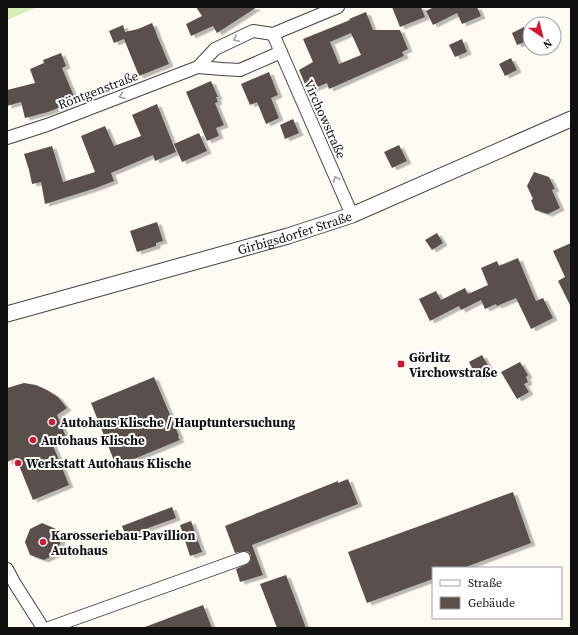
<svg xmlns="http://www.w3.org/2000/svg" width="578" height="635" font-family="'Source Serif 4',serif">
	<defs>
		<filter id="shadow"><feDropShadow dx="4.5" dy="2.5" stdDeviation="0" flood-color="#0004"/></filter>
	</defs>
	<rect width="100%" height="100%" fill="#fffbf3"/>
	<!-- green -->
	<polygon fill="#d8eeb7" points="7,7 37,7 7,20"/>
	<!-- building -->
	<g fill="#5a4f4b" fill-rule="evenodd" filter="url(#shadow)">
		<polygon points="196,7 257,7 217,33 213,26 191,36 186,24 202,16"/>
		<polygon points="392,7 421,7 425,17 400,27"/>
		<polygon points="434,7 477,7 481,16 462,24 457,13 433,25 426,11"/>
		<path d="M366,12L373,30H400L408,49L402,52L404,56L329,89L327,83L308,91L299,70L313,62L303,39L350,20L349,19ZM351,33L361,55L339,64L330,42Z"/>
		<polygon points="152,23 156,32 156,33 169,64 139,76 124,39 114,43 109,31 123,25 125,32 138,29"/>
		<polygon points="524,27 530,40 517,45 512,33"/>
		<polygon points="462,39 467,52 455,57 449,45"/>
		<polygon points="61,53 66,66 62,68 76,101 48,112 25,118 21,102 7,106 7,90 35,83 30,69 44,63 43,60"/>
		<polygon points="511,58 517,70 505,76 499,64"/>
		<polygon points="269,72 278,95 271,98 279,118 266,124 257,102 250,105 241,84"/>
		<polygon points="211,81 218,97 216,97 218,102 215,103 224,125 216,128 219,136 207,141 186,92"/>
		<polygon points="157,104 176,152 155,161 153,155 111,173 114,181 96,188 45,204 41,182 32,184 29,170 24,154 52,146 63,182 95,172 81,136 105,126 114,146 141,136 132,115"/>
		<polygon points="293,119 299,133 285,139 280,125"/>
		<polygon points="199,133 207,151 182,162 174,144"/>
		<polygon points="399,145 407,161 392,168 384,152"/>
		<polygon points="534,172 549,177 555,189 552,190 560,208 548,214 535,210 531,200 533,199 527,186"/>
		<polygon points="157,222 163,241 156,243 156,246 137,252 130,231"/>
		<polygon points="437,233 443,243 432,250 425,240"/>
		<polygon points="571,243 571,307 558,281 565,277 553,251"/>
		<polygon points="518,258 536,301 543,298 553,318 531,329 516,298 497,306 496,304 485,309 481,300 461,310 459,306 430,321 419,299 436,291 441,300 465,288 468,294 488,285 481,268 497,261 499,266"/>
		<polygon points="482,355 489,367 475,374 469,362"/>
		<polygon points="520,362 528,375 526,377 528,382 524,384 529,392 517,399 501,372"/>
		<polygon points="154,377 179,436 178,437 180,440 117,466 116,462 115,463 91,403"/>
		<polygon points="24,383 36,385 47,390 58,397 67,408 57,415 66,437 52,443 69,485 33,500 16,458 7,462 7,388"/>
		<polygon points="348,479 358,504 252,545 263,575 240,582 236,569 249,563 251,560 251,556 249,552 245,551 235,553 225,526 338,481 338,483"/>
		<polygon points="513,492 531,543 463,568 433,568 433,579 367,603 348,552"/>
		<polygon points="172,507 176,518 126,536 122,526"/>
		<polygon points="191,521 202,552 190,556 180,525"/>
		<polygon points="42,523 56,529 61,541 56,554 44,560 30,555 25,542 30,529"/>
		<polygon points="286,575 306,628 277,628 260,584"/>
		<polygon points="203,605 212,628 146,628 145,627"/>
	</g>
	<g fill="none" stroke-linecap="round" stroke-linejoin="round">
		<!-- minor casing -->
		<g stroke="#434343" stroke-width="14">
			<g id="minor">
				<polyline points="273,34 352,215"/>
				<polyline points="198,67 222,69 240,70 281,52"/>
				<polyline points="7,138 47,125 198,67 215,49 253,31 273,34 338,7"/>
				<polyline points="7,569 15,584 43,628"/>
				<polyline points="49,628 244,558"/>
			</g>
		</g>
		<!-- tertiary casing -->
		<g stroke="#434343" stroke-width="17">
			<g id="tertiary">
				<path id="s1" d="M7,314L288,236L352,215L571,119"/>
			</g>
		</g>
		<!-- minor -->
		<use href="#minor" stroke="#fff" stroke-width="12"/>
		<!-- tertiary -->
		<use href="#tertiary" stroke="#fff" stroke-width="15"/>
	</g>
	<!-- one-way arrows -->
	<defs><path id="oneway-chevron" d="M-2-3.5L2.5 0L-2 3.5" fill="none" stroke-width="1.6" stroke-linecap="round" stroke-linejoin="round"/></defs>
	<g stroke="#9f9f9f">
		<use href="#oneway-chevron" transform="translate(236 39) rotate(155)"/>
		<use href="#oneway-chevron" transform="translate(122 96) rotate(159)"/>
		<use href="#oneway-chevron" transform="translate(336 179) rotate(-114)"/>
	</g>
	<!-- markers -->
	<g fill="#ce1931" stroke="#fff" stroke-width="1.5">
		<rect x="397" y="360" width="8" height="8" rx="2"/>
		<circle cx="52" cy="422" r="4"/>
		<circle cx="33" cy="440" r="4"/>
		<circle cx="18" cy="463" r="4"/>
		<circle cx="43" cy="542" r="4"/>
	</g>
	<g text-anchor="middle" dominant-baseline="central" stroke-width="4" stroke-linejoin="round" paint-order="stroke">
		<!-- street labels -->
		<g font-size="13" fill="#101010" stroke="#fff">
			<text transform="translate(98 90) rotate(-21)">Röntgenstraße</text>
			<text transform="translate(325 119) rotate(66)">Virchowstraße</text>
			<text stroke="none"><textPath href="#s1" startOffset="299">Girbigsdorfer Straße</textPath></text>
		</g>
		<!-- poi labels -->
		<g font-size="13" font-weight="bold" fill="#101010" stroke="#fff" text-anchor="start">
			<text x="409" y="357">Görlitz<tspan x="409" dy="15">Virchowstraße</tspan></text>
			<text x="60" y="422">Autohaus Klische / Hauptuntersuchung</text>
			<text x="41" y="440">Autohaus Klische</text>
			<text x="26" y="463">Werkstatt Autohaus Klische</text>
			<text x="51" y="535">Karosseriebau-Pavillion<tspan x="51" dy="15">Autohaus</tspan></text>
		</g>
	</g>
	<!-- border -->
	<rect width="578" height="635" fill="none" stroke="#101010" stroke-width="16"/>
	<!-- legend -->
	<rect x="432" y="567" width="130" height="52" fill="#ffffff" stroke="#9f9f9f"/>
	<rect x="440" y="580" width="20" height="6" fill="#ffffff" stroke="#9f9f9f"/>
	<text x="468" y="587" font-size="12" fill="#101010">Straße</text>
	<rect x="440" y="597" width="20" height="12" fill="#5a4f4b" stroke="#9f9f9f"/>
	<text x="468" y="607" font-size="12" fill="#101010">Gebäude</text>
	<!-- north arrow -->
	<g transform="translate(542 36) rotate(145)"><circle r="19" fill="#ffffff" stroke="#9f9f9f"/>
	<path d="M0-3L7 15L0 10L-7 15Z" fill="#ce1931"/>
	<text y="-6" font-size="11" font-weight="bold" text-anchor="middle" fill="#101010">N</text>
	</g>
</svg>
